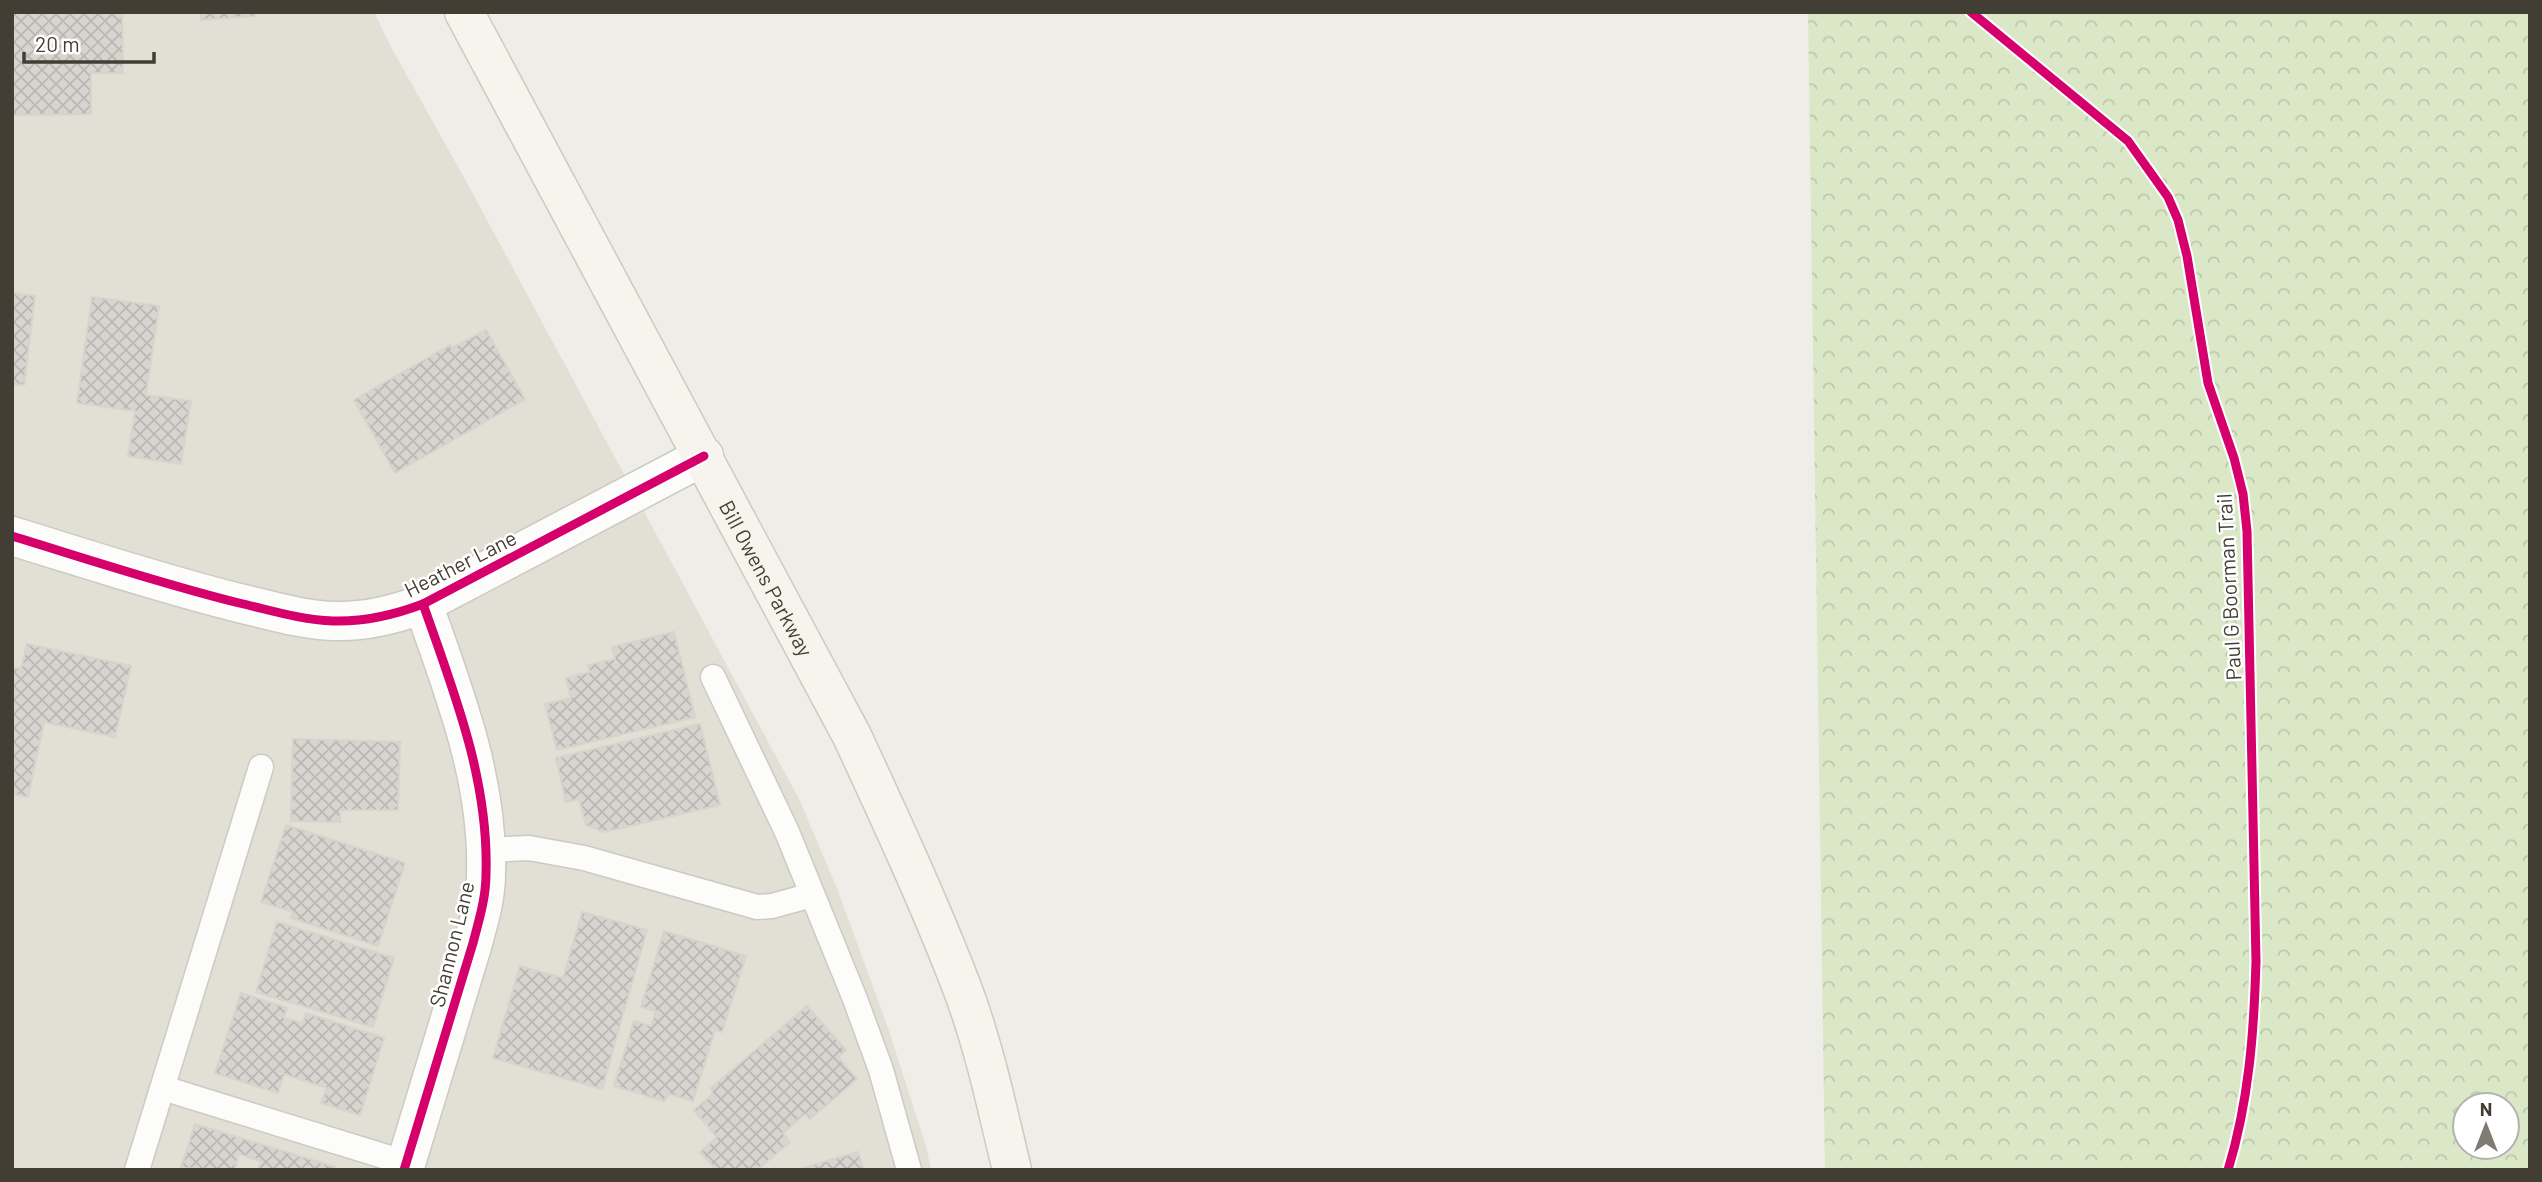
<svg xmlns="http://www.w3.org/2000/svg" width="2542" height="1182" font-family="Barlow,sans-serif">
	<defs>
		<pattern id="forest-crowns" width="20" height="18" patternUnits="userSpaceOnUse" patternTransform="scale(1.75)"><rect width="20" height="18" fill="#dae8c8"/><path d="M2 6a3 3 0 1 1 6 0M12 15a3 3 0 1 1 6 0" fill="none" stroke="#bcc8ac"/></pattern>
		<pattern id="building-cross-hatch" width="8" height="8" patternUnits="userSpaceOnUse" patternTransform="scale(1.75)"><rect width="8" height="8" fill="#d7d5d0"/><path d="M0 0l8 8M0 8l8-8" fill="none" stroke="#bab8b3"/></pattern>
	</defs>
	<rect width="100%" height="100%" fill="#eeede7"/>
	<!-- residential -->
	<polygon fill="#e2dfd4" points="12,12 374,12 392,49 466,181 800,801 838,891 887,1025 926,1146 931,1170 12,1170"/>
	<!-- forest -->
	<path fill="url(#forest-crowns)" fill-rule="evenodd" d="M1808,12H2530V1170H1825ZM2465,1105H2507V1147H2465Z"/>
	<!-- building -->
	<g fill="url(#building-cross-hatch)" stroke="#d6d4cd" stroke-width="2">
		<polygon points="12,12 122,12 123,73 91,73 91,114 12,115"/>
		<polygon points="201,12 254,12 255,16 201,20"/>
		<polygon points="12,293 35,296 24,385 12,384"/>
		<polygon points="92,297 159,306 146,395 191,401 181,464 128,456 135,411 77,403"/>
		<polygon points="486,330 525,399 395,473 354,400 450,345 452,348"/>
		<polygon points="674,632 695,717 557,750 545,704 571,698 566,678 590,672 588,665 615,659 612,647"/>
		<polygon points="27,644 131,666 115,737 44,722 28,797 12,794 12,667 21,669"/>
		<polygon points="700,724 720,805 604,832 586,825 579,799 566,802 556,758"/>
		<polygon points="293,739 400,742 398,810 340,810 340,822 291,821"/>
		<polygon points="286,825 405,863 378,946 291,918 293,912 261,902"/>
		<polygon points="582,912 647,930 602,1089 493,1058 520,966 563,978"/>
		<polygon points="277,922 394,958 373,1027 256,992"/>
		<polygon points="664,931 746,956 722,1032 715,1030 693,1101 669,1094 664,1101 614,1086 634,1021 651,1026 656,1011 641,1007"/>
		<polygon points="241,993 287,1008 284,1018 303,1023 306,1013 384,1038 360,1115 321,1103 327,1088 284,1074 278,1093 215,1073"/>
		<polygon points="807,1006 846,1050 838,1057 857,1079 810,1119 805,1114 783,1133 790,1142 757,1170 716,1170 700,1152 717,1137 694,1110 713,1094 711,1088"/>
		<polygon points="195,1124 335,1167 334,1170 258,1170 261,1161 239,1154 234,1170 181,1168"/>
		<polygon points="858,1152 864,1170 796,1170"/>
	</g>
	<g fill="none" stroke-linecap="round" stroke-linejoin="round">
		<!-- service casing -->
		<g stroke="#cccac5" stroke-width="27">
			<g id="service">
				<polyline points="713,677 787,832 855,999 881,1070 909,1170"/>
				<polyline points="486,850 529,848 584,858 757,907 772,906 812,895"/>
				<polyline points="163,1088 406,1163"/>
				<polyline points="137,1170 261,767"/>
			</g>
		</g>
		<!-- minor casing -->
		<g stroke="#cccac5" stroke-width="41">
			<g id="minor">
				<path d="M12,536C87,559 162,584 239,603C270,610 301,620 333,621C364,622 394,615 423,604L704,456"/>
				<path d="M404,1170L473,943C479,920 486,898 486,874C489,780 454,692 423,604"/>
			</g>
		</g>
		<!-- secondary casing -->
		<g stroke="#cdcabf" stroke-width="41">
			<g id="secondary">
				<path id="s1" d="M464,12L852,736C890,818 928,900 961,985C984,1045 997,1108 1012,1170"/>
			</g>
		</g>
		<!-- service -->
		<use href="#service" stroke="#fcfcfb" stroke-width="24"/>
		<!-- minor -->
		<use href="#minor" stroke="#fcfcfb" stroke-width="38"/>
		<!-- secondary -->
		<use href="#secondary" stroke="#f6f4ed" stroke-width="38"/>
		<!-- cycleway casing -->
		<g stroke="#fff" stroke-width="13">
			<g id="cycleway">
				<path d="M1971,12L2128,141L2168,197L2178,220L2187,256L2208,383L2234,458L2243,494L2247,531L2256,961C2254,1032 2249,1101 2228,1170"/>
				<path d="M12,536C87,559 162,584 239,603C270,610 301,620 333,621C364,622 394,615 423,604L704,456"/>
				<path d="M404,1170L473,943C479,920 486,898 486,874C489,780 454,692 423,604"/>
			</g>
		</g>
		<!-- cycleway -->
		<use href="#cycleway" stroke="#d6006c" stroke-width="9"/>
	</g>
	<g text-anchor="middle" dominant-baseline="central" stroke-width="5" stroke-linejoin="round" paint-order="stroke">
		<!-- street labels -->
		<g font-size="21" fill="#433e34" stroke="#fff">
			<text transform="translate(460 563) rotate(-27)">Heather Lane</text>
			<text stroke="none"><textPath href="#s1" startOffset="642">Bill Owens Parkway</textPath></text>
			<text transform="translate(2228 587) rotate(-93)">Paul G Boorman Trail</text>
			<text transform="translate(451 944) rotate(-76)">Shannon Lane</text>
		</g>
	</g>
	<!-- border -->
	<rect width="2542" height="1182" fill="none" stroke="#433e34" stroke-width="28"/>
	<!-- north arrow -->
	<g transform="translate(2486 1126)"><circle r="33" fill="#ffffff" stroke="#b4b2ae" stroke-width="2"/>
	<path d="M0-5L12 26L0 18L-12 26Z" fill="#7f7b73"/>
	<text y="-10" font-size="19" font-weight="bold" text-anchor="middle" fill="#433e34">N</text>
	</g>
	<!-- scale -->
	<path d="M24 52v10h130v-10" fill="none" stroke="#433e34" stroke-width="3.5"/>
	<text x="35" y="52" font-size="21" fill="#433e34" stroke="#ffffff" stroke-width="5" paint-order="stroke">20 m</text>
</svg>
